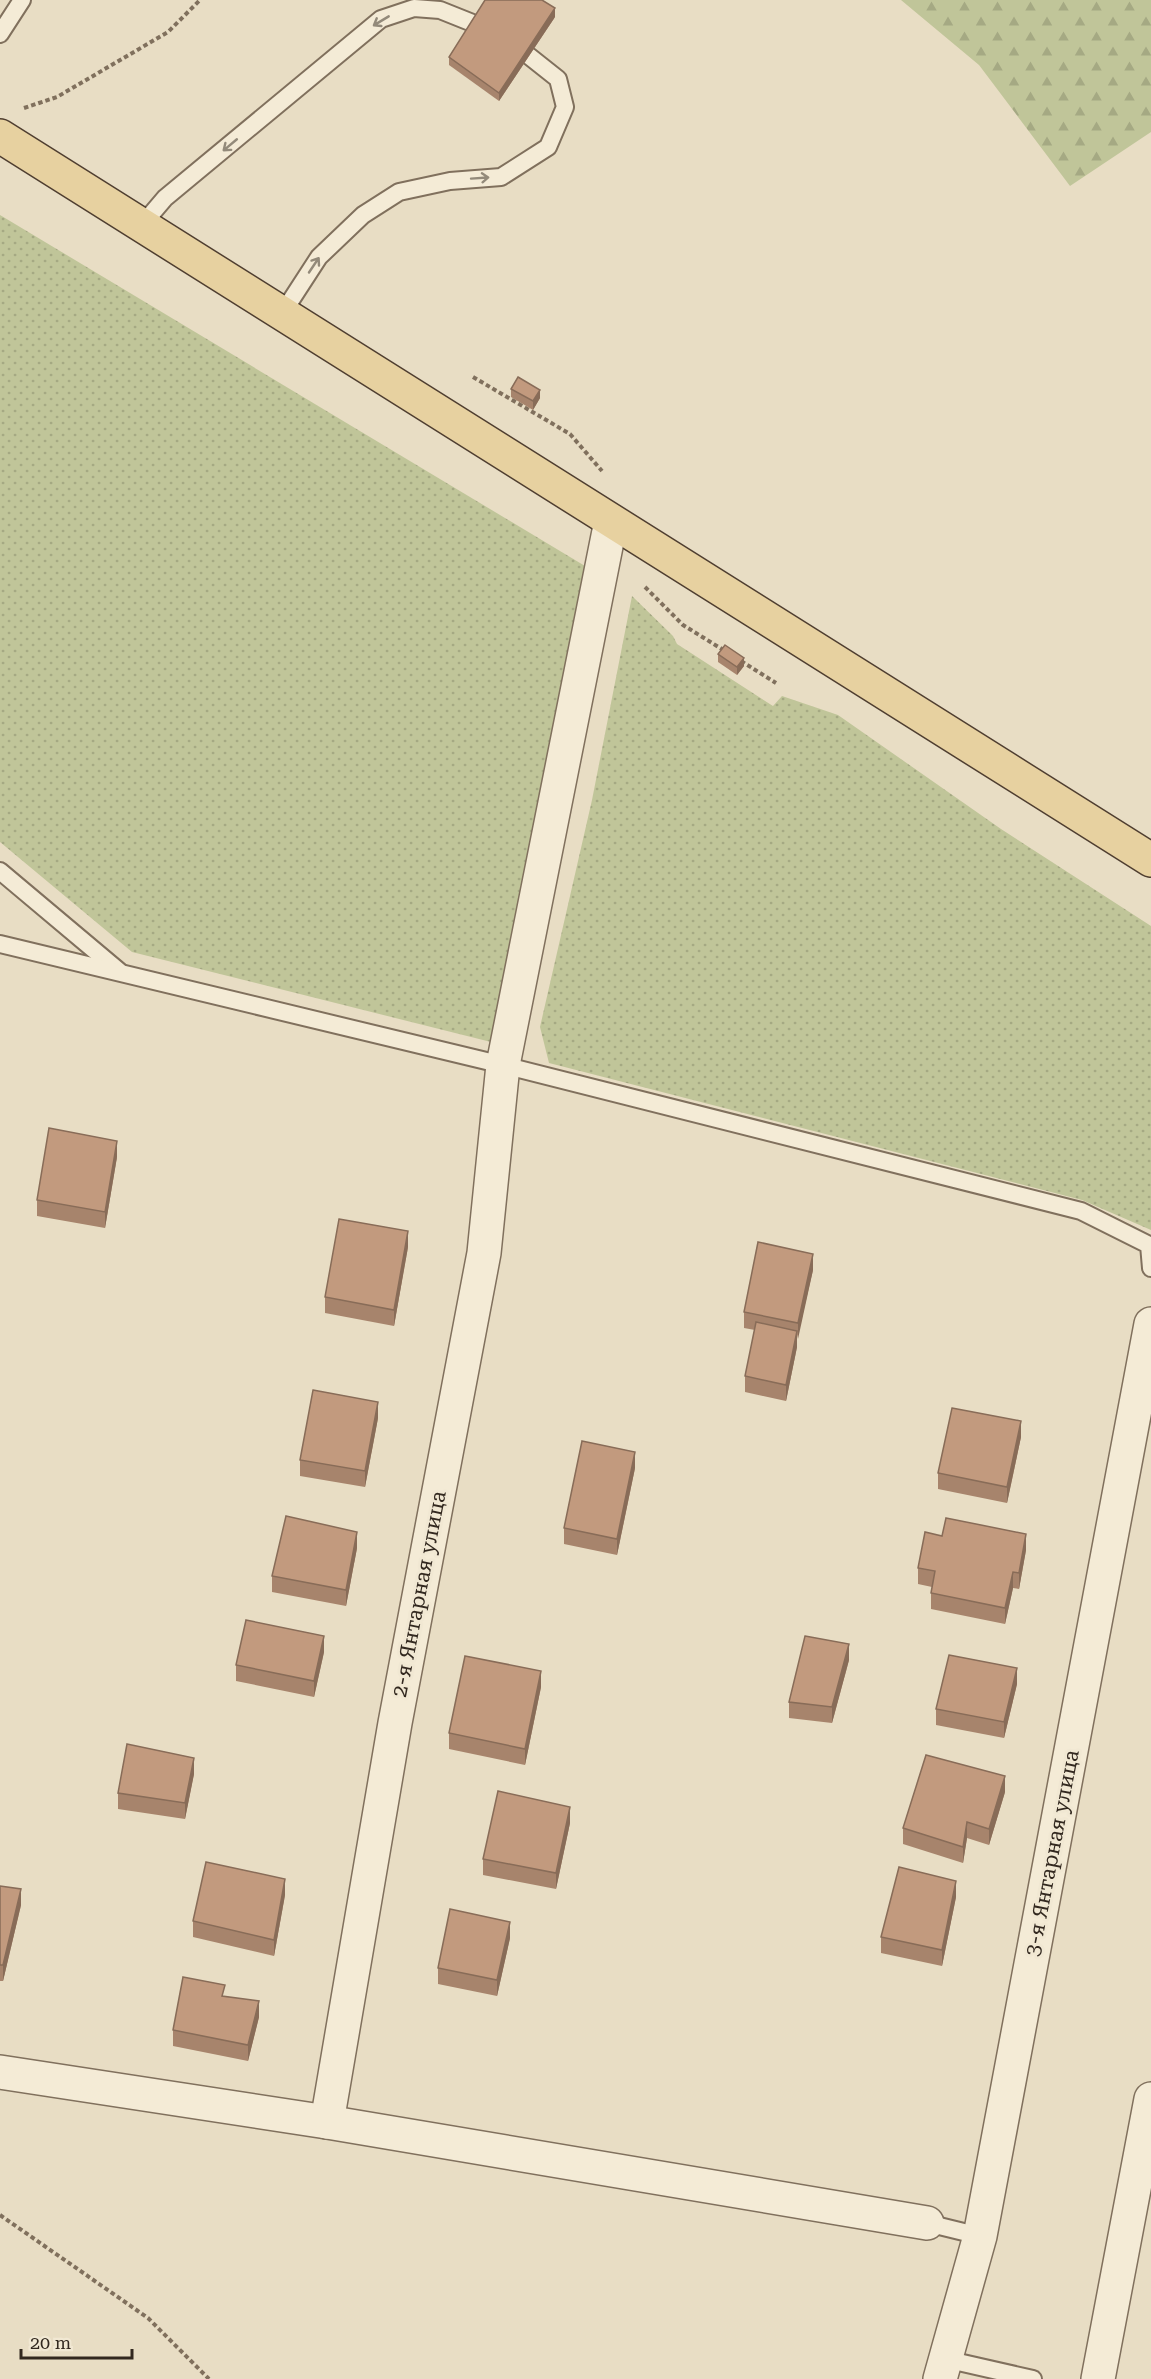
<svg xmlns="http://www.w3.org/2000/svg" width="1151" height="2379" font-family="'Roboto Serif',serif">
	<defs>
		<pattern id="grass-dots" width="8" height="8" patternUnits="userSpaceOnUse" patternTransform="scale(1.5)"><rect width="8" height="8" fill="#c0c599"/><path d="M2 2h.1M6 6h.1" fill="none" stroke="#a5a983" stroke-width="1.8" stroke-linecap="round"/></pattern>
		<pattern id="forest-firs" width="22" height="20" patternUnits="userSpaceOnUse" patternTransform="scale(1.5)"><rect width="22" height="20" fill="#c0c599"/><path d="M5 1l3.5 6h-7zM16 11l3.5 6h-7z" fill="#a5a983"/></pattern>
	</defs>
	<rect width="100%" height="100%" fill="#e8ddc4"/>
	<!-- grass -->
	<g fill="url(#grass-dots)">
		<polygon points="0,215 585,566 491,1042 132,952 0,842"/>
		<polygon points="632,596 673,636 677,644 773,706 782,696 838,715 1001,829 1151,926 1151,1230 1082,1200 549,1063 540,1027 592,800"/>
	</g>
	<!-- forest -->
	<polygon fill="url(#forest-firs)" points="901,0 1151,0 1151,132 1070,186 979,65"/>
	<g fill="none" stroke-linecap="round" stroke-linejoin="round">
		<!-- service casing -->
		<g stroke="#80705d" stroke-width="20">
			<g id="service">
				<polyline points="0,34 22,0"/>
				<polyline points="142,225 165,198 381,19 414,8 440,10 475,24"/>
				<polyline points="282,314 319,257 363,215 399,192 450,181 501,177 548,147 565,107 558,79 529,56"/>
				<polyline points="0,871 119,971"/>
				<polyline points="0,944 503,1065 1081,1211 1149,1245 1151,1268"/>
				<polyline points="927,2223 980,2236"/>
				<polyline points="945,2359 1033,2379"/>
			</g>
		</g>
		<!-- minor casing -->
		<g stroke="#80705d" stroke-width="36">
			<g id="minor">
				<polyline points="0,2072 327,2122 927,2223"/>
				<polyline points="327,2122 395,1723 484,1253 503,1065 611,521"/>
				<polyline points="940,2379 980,2236 1151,1324"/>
				<polyline points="1098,2379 1151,2099"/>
			</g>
		</g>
		<!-- primary casing -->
		<g stroke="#4f3e30" stroke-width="36">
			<polyline id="primary" points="0,136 1151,860"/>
		</g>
		<!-- path -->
		<g stroke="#80705d" stroke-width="4" stroke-dasharray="4.5 3" stroke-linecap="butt">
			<polyline points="24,108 57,97 168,32 200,0"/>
			<polyline points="473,377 570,434 602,471"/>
			<polyline points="645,587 683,625 725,651"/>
			<polyline points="741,661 776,683"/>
			<polyline points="0,2215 148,2318 209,2379"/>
		</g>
		<!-- service -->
		<use href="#service" stroke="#f4ebd6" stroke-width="16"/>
		<!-- minor -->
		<use href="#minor" stroke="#f4ebd6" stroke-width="33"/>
		<!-- primary -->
		<use href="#primary" stroke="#e7d1a0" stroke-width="33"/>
	</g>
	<!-- wall -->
	<g fill="#a7846c">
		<polygon points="555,17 499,101 449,65 449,57"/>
		<polygon points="511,389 540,398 533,410 511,397"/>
		<polygon points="718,654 744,666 737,675 718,662"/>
		<polygon points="117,1157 105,1228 37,1216 37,1200"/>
		<polygon points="408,1247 394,1326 325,1313 325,1297"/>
		<polygon points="813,1270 797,1339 797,1347 786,1401 745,1392 745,1376 755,1330 744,1328 744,1312"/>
		<polygon points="378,1418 365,1487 300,1476 300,1460"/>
		<polygon points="1021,1437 1007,1503 938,1489 938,1473"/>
		<polygon points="635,1468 617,1555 564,1544 564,1528"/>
		<polygon points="357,1548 346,1606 272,1592 272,1576"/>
		<polygon points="1026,1550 1019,1589 1013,1588 1005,1624 931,1609 931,1593 932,1587 918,1584 918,1568"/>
		<polygon points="324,1652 314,1697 236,1681 236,1665"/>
		<polygon points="849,1660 832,1723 789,1718 789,1702"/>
		<polygon points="1017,1684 1004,1738 936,1725 936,1709"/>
		<polygon points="541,1687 525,1765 449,1749 449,1733"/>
		<polygon points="194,1774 185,1819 118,1809 118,1793"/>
		<polygon points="1005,1792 989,1845 967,1838 963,1863 903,1844 903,1828"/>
		<polygon points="570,1823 556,1889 483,1875 483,1859"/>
		<polygon points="0,1886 21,1905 3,1981 0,1981"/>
		<polygon points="285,1895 274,1956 193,1937 193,1921"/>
		<polygon points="956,1897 942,1966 881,1953 881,1937"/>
		<polygon points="510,1938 497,1996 438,1984 438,1968"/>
		<polygon points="225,1996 259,2017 248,2061 173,2046 173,2030"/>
	</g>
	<!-- shaded-wall -->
	<g fill="#886c58">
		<polygon points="555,8 555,17 499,101 499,93"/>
		<polygon points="540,390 540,398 533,410 533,401"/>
		<polygon points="744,658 744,666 737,675 737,667"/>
		<polygon points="117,1141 117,1157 105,1228 105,1212"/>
		<polygon points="408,1231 408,1247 394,1326 394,1310"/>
		<polygon points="813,1254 813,1270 798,1339 798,1323"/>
		<polygon points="797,1331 797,1347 786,1401 786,1385"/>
		<polygon points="378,1402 378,1418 365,1487 365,1471"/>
		<polygon points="1021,1421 1021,1437 1007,1503 1007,1487"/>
		<polygon points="635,1452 635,1468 617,1555 617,1539"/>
		<polygon points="357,1532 357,1548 346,1606 346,1590"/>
		<polygon points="1026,1534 1026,1550 1019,1589 1019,1573"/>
		<polygon points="1013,1572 1013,1588 1005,1624 1005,1608"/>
		<polygon points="324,1636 324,1652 314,1697 314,1681"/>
		<polygon points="849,1644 849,1660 832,1723 832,1707"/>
		<polygon points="1017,1668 1017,1684 1004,1738 1004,1722"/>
		<polygon points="541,1671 541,1687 525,1765 525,1749"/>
		<polygon points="194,1758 194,1774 185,1819 185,1803"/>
		<polygon points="1005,1776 1005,1792 989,1845 989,1829"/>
		<polygon points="570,1807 570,1823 556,1889 556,1873"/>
		<polygon points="967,1822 967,1838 963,1863 963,1847"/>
		<polygon points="285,1879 285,1895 274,1956 274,1940"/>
		<polygon points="956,1881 956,1897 942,1966 942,1950"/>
		<polygon points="21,1889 21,1905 3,1981 3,1965"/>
		<polygon points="510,1922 510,1938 497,1996 497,1980"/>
		<polygon points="259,2001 259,2017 248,2061 248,2045"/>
	</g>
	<!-- building -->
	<g fill="#c29a7e" stroke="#886c58" stroke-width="1.5">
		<polygon points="485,0 542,0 555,8 499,93 449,57"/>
		<polygon points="518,377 540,390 533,401 511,389"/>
		<polygon points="725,645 744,658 737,667 718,654"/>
		<polygon points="49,1128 117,1141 105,1212 37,1200"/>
		<polygon points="339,1219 408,1231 394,1310 325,1297"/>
		<polygon points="758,1242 813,1254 798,1323 744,1312"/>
		<polygon points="756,1322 797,1331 786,1385 745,1376"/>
		<polygon points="313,1390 378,1402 365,1471 300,1460"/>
		<polygon points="952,1408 1021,1421 1007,1487 938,1473"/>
		<polygon points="582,1441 635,1452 617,1539 564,1528"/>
		<polygon points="286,1516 357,1532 346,1590 272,1576"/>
		<polygon points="946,1518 1026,1534 1019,1573 1013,1572 1005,1608 931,1593 935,1571 918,1568 925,1532 942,1536"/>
		<polygon points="246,1620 324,1636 314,1681 236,1665"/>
		<polygon points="805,1636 849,1644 832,1707 789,1702"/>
		<polygon points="949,1655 1017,1668 1004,1722 936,1709"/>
		<polygon points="465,1656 541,1671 525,1749 449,1733"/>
		<polygon points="127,1744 194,1758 185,1803 118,1793"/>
		<polygon points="926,1755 1005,1776 989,1829 967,1822 963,1847 903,1828"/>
		<polygon points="498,1791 570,1807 556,1873 483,1859"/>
		<polygon points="206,1862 285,1879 274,1940 193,1921"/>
		<polygon points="899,1867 956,1881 942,1950 881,1937"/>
		<polygon points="0,1886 21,1889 3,1965 0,1965"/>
		<polygon points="450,1909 510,1922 497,1980 438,1968"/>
		<polygon points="183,1977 225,1985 222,1996 259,2001 248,2045 173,2030"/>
	</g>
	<!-- one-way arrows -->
	<defs><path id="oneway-shaft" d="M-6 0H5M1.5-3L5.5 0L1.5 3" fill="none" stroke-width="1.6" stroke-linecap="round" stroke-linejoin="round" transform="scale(1.5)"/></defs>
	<g stroke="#938a7a">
		<use href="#oneway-shaft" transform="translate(381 21) rotate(149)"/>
		<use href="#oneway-shaft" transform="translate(230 145) rotate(140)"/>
		<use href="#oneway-shaft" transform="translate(480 178) rotate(-4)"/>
		<use href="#oneway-shaft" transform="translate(314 265) rotate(-56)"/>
	</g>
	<g text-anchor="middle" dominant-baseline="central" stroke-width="6" stroke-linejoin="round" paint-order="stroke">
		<!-- street labels -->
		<g font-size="21" fill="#32281f" stroke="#f1e8d3">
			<text transform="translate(419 1594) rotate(-79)">2-я Янтарная улица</text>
			<text transform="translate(1052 1853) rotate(-79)">3-я Янтарная улица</text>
		</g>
	</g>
	<!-- scale -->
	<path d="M21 2349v9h111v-9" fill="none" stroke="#32281f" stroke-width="3"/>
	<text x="30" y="2349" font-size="18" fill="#32281f" stroke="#f1e8d3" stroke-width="4.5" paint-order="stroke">20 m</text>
</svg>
